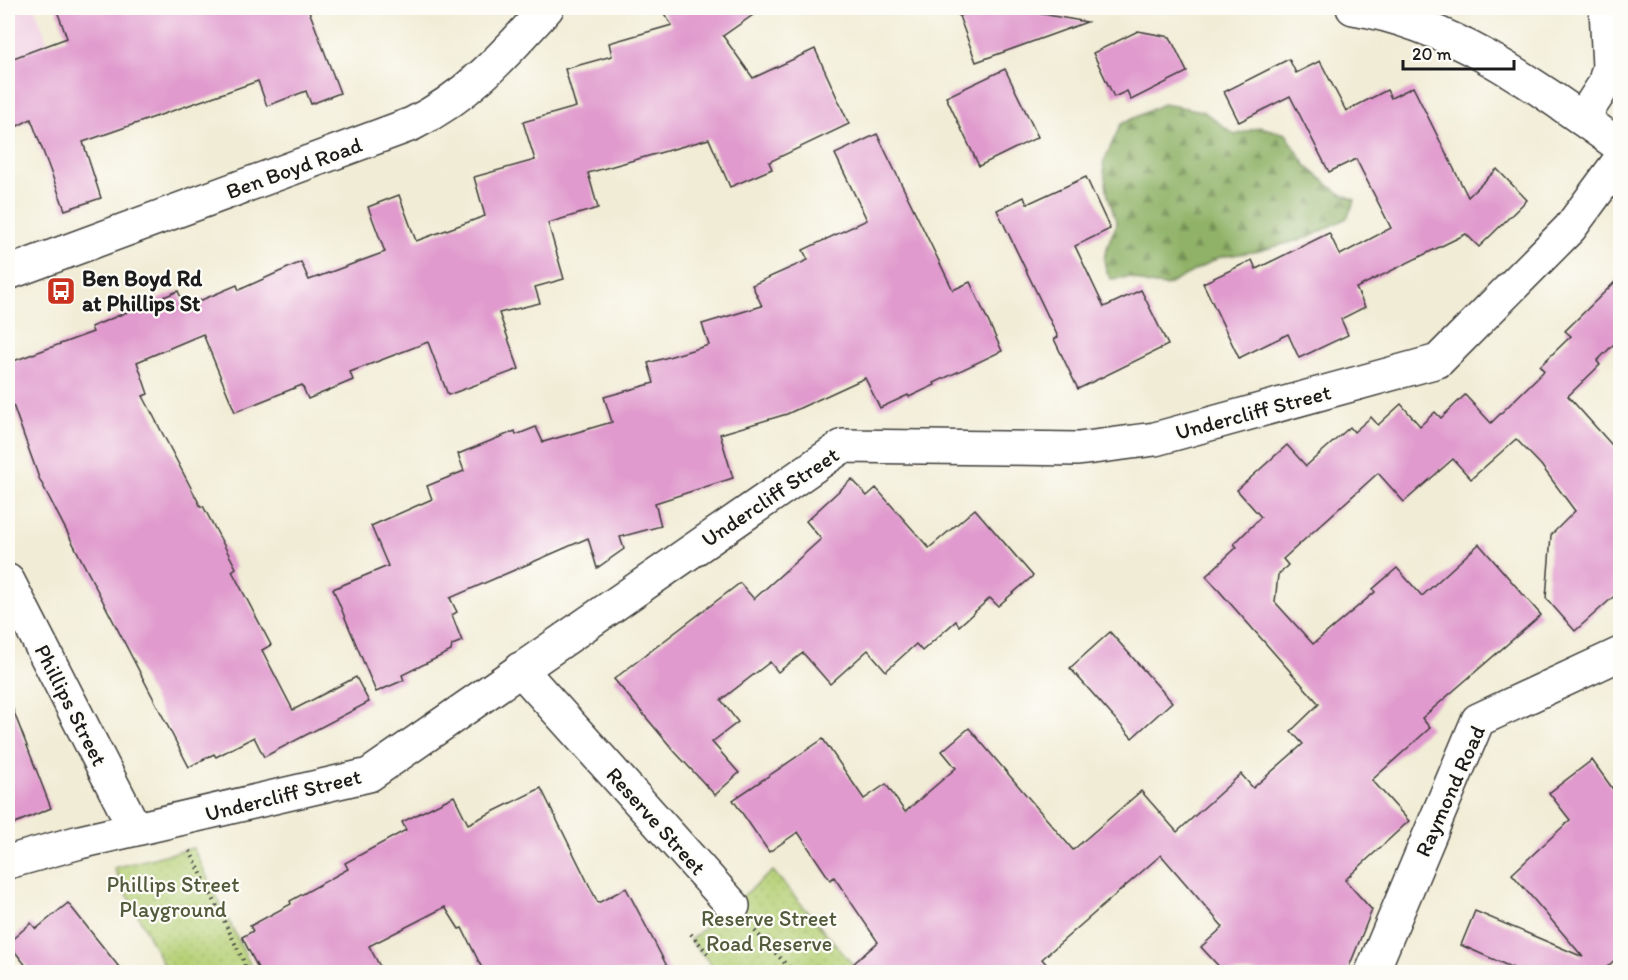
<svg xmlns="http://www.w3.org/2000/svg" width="1628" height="980" font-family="Itim,sans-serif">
	<defs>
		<pattern id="forest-firs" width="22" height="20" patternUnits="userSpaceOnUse" patternTransform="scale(1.5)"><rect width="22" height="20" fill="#90b267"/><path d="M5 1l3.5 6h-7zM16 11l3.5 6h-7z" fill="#759054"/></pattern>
		<pattern id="park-dots" width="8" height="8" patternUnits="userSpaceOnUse" patternTransform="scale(1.5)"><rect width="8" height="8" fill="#b5d076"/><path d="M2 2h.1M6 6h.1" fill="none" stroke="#9bb266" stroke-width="1.8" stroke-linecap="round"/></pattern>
	</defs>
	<rect width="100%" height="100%" fill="#fdfcf7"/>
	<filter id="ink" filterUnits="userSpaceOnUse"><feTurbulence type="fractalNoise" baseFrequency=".0167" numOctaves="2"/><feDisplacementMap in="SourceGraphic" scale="12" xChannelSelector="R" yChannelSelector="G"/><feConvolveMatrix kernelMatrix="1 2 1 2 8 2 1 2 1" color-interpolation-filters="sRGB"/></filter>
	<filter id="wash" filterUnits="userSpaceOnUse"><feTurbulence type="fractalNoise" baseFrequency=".008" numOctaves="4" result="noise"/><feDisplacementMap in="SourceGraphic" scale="24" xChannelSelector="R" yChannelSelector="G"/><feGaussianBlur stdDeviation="1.35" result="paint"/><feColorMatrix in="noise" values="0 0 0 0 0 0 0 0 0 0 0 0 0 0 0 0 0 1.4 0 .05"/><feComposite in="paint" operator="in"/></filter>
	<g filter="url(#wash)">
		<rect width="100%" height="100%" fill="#f1ecd5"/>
		<!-- built -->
		<polygon fill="#f1d0e3" points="8,8 35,8 99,181 56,197 8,63"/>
		<!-- forest -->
		<path fill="url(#forest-firs)" stroke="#566742" stroke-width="1.5" d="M1163,104L1203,111L1235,135L1260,127L1286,134L1307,167L1339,193L1355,200L1347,218L1310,237L1259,251L1220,257L1166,286L1148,284L1130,277L1111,279C1097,260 1108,244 1117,224L1108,196L1103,163L1121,124Z"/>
		<!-- park -->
		<g fill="url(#park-dots)" stroke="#687649" stroke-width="1.5">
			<polygon points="193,848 250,964 248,972 167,972 114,868"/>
			<polygon points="773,871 859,972 718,972 690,940"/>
		</g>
		<g id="blocks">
			<!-- building -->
			<g fill="#e09acd">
				<polygon points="56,8 308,8 340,93 311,104 306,91 267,106 258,81 83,142 101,198 65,210 31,119 8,131 8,60 67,38"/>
				<polygon points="660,8 763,8 723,36 753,78 815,49 849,124 769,162 772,169 730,187 709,139 588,173 598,208 548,223 564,279 535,287 540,303 499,313 519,369 448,395 428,342 350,372 353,380 308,399 302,385 235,412 203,334 137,362 148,394 143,396 201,507 203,506 236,568 232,571 271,645 262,650 293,710 356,677 369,702 264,757 254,737 216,757 214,754 189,767 39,478 8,391 8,363 93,332 91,327 178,291 185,307 237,285 239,290 301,262 309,280 385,252 368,207 399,195 416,241 485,216 474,177 535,160 523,122 576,107 565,69 612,56 609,43 672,25"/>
				<polygon points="981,8 1007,8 1087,22 976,62 959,16"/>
				<polygon points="1138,31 1170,37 1187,72 1131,100 1127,91 1114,97 1093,53"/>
				<polygon points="1289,59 1296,73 1320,61 1346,111 1387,90 1391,98 1413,87 1468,197 1497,169 1527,200 1479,247 1466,234 1356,288 1365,307 1341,319 1348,335 1299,358 1288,334 1239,358 1203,283 1252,260 1256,269 1329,233 1340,255 1391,228 1356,159 1329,172 1290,96 1239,122 1224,92"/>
				<polygon points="1005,69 1038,137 979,166 946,97"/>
				<polygon points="877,134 953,290 970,282 1002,351 934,383 935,385 909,397 908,395 880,408 865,378 787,414 720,434 733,478 655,503 661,526 620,537 624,549 597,568 588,538 450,598 457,612 452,615 462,641 452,645 451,651 402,675 404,680 376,692 333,589 388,566 371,526 432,499 427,486 464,471 458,454 515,431 516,435 536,427 543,442 612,422 604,397 654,383 648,363 709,345 702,324 762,306 752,285 808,260 803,250 867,220 835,154"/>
				<polygon points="1086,177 1110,229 1075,246 1104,307 1141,290 1168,345 1078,389 1054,339 1058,337 997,210 1024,197 1027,204"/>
				<polygon points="1620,277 1620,338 1597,361 1600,365 1568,396 1620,454 1620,591 1575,631 1546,598 1551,535 1575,511 1541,465 1516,439 1471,479 1453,459 1404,502 1378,473 1283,559 1288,565 1278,575 1275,602 1313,644 1375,592 1373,589 1397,568 1422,596 1479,544 1541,615 1422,718 1430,728 1372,780 1409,821 1345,880 1372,910 1347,972 1224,972 1201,947 1223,927 1161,855 1042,959 1053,972 844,972 878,942 834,877 830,880 798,832 769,852 733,800 823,739 864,799 886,784 905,812 956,768 942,751 969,728 1073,850 1141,791 1177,832 1241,774 1253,788 1303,744 1291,731 1319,704 1206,576 1237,547 1234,544 1261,517 1237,490 1287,445 1306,466 1350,427 1354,432 1371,417 1378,425 1401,404 1420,426 1435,412 1441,418 1465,395 1491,423 1544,371 1540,366 1571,336 1565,331"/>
				<polygon points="852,479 867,496 876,488 929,548 975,509 1033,576 998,606 990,598 959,626 956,621 922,651 916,644 886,671 868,650 830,684 803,653 778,672 770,662 721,700 738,722 712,742 739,773 715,795 675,752 614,679 740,583 754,599 821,539 806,521"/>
				<polygon points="1110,632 1172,702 1132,738 1070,668"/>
				<polygon points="8,702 10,702 51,808 8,826"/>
				<polygon points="1592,760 1620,799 1620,955 1607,967 1619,972 1522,972 1461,945 1475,911 1583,957 1512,874 1570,820 1549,793"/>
				<polygon points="541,788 598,903 626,888 670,972 484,972 462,928 459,929 445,907 369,946 383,972 260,972 242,937 253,931 250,926 291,904 290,901 348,869 345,863 406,830 402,822 454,796 468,824"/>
				<polygon points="68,903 123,972 31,972 8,943 31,923 36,929"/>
			</g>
		</g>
	</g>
	<g filter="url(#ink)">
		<use href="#blocks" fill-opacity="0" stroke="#3c3b38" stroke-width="1.5"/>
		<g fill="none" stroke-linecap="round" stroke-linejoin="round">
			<!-- minor casing -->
			<g stroke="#3c3b38" stroke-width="36">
				<g id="minor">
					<path d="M1353,8C1454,24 1539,88 1620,146"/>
					<polyline points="1582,119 1604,85 1609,67 1606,8"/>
					<path d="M8,273L412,124C469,96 506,53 547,8"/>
					<polyline points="8,581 135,829"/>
					<polyline points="520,669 733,906"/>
					<polyline points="8,862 80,842 369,775 843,446 1078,449 1155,439 1438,361 1570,228 1620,160"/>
					<polyline points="1372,972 1478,720 1620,654"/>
				</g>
			</g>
			<!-- path -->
			<g stroke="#3c3b38" stroke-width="4" stroke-dasharray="1.5 4.5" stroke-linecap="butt">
				<polyline points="190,851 245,964 244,972"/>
				<polyline points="755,931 793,972"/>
				<polyline points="691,934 710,956"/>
			</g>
			<!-- minor -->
			<use href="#minor" stroke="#fff" stroke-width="33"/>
		</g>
	</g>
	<!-- icons -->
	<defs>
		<g id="bus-square" transform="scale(1.5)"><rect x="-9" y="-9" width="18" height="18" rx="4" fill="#c8321e" stroke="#fdfcf7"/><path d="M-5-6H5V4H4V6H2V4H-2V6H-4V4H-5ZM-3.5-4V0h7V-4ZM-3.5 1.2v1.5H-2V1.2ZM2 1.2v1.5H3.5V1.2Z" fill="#fff"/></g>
	</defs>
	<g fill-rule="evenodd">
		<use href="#bus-square" x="61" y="291"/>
	</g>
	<g text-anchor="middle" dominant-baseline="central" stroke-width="4.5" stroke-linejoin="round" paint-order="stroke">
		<!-- street labels -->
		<g font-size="22" fill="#1c1c1c" stroke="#fdfcf7">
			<text transform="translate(294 168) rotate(-20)">Ben Boyd Road</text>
			<text transform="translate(1253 412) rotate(-15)">Undercliff Street</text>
			<text transform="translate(770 497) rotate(-34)">Undercliff Street</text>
			<text transform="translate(71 705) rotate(63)">Phillips Street</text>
			<text transform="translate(1450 791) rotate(-66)">Raymond Road</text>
			<text transform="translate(283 795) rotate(-14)">Undercliff Street</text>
			<text transform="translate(656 821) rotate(48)">Reserve Street</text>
		</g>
		<!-- poi labels -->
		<g font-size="22" font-weight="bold" fill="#1c1c1c" stroke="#fdfcf7" text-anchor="start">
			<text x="82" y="278">Ben Boyd Rd<tspan x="82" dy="25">at Phillips St</tspan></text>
		</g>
		<!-- park labels -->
		<g font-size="22" fill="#525b3c" stroke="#fdfcf7">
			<text x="173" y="884">Phillips Street<tspan x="173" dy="25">Playground</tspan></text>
			<text x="769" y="918">Reserve Street<tspan x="769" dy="25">Road Reserve</tspan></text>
		</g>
	</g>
	<!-- margin -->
	<rect width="1628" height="980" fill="none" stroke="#fdfcf7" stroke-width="30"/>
	<!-- scale -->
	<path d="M1403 60v9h111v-9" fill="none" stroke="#1c1c1c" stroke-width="3"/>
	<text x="1412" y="60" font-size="18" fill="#1c1c1c" stroke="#fdfcf7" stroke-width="4.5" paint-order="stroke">20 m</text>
</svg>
